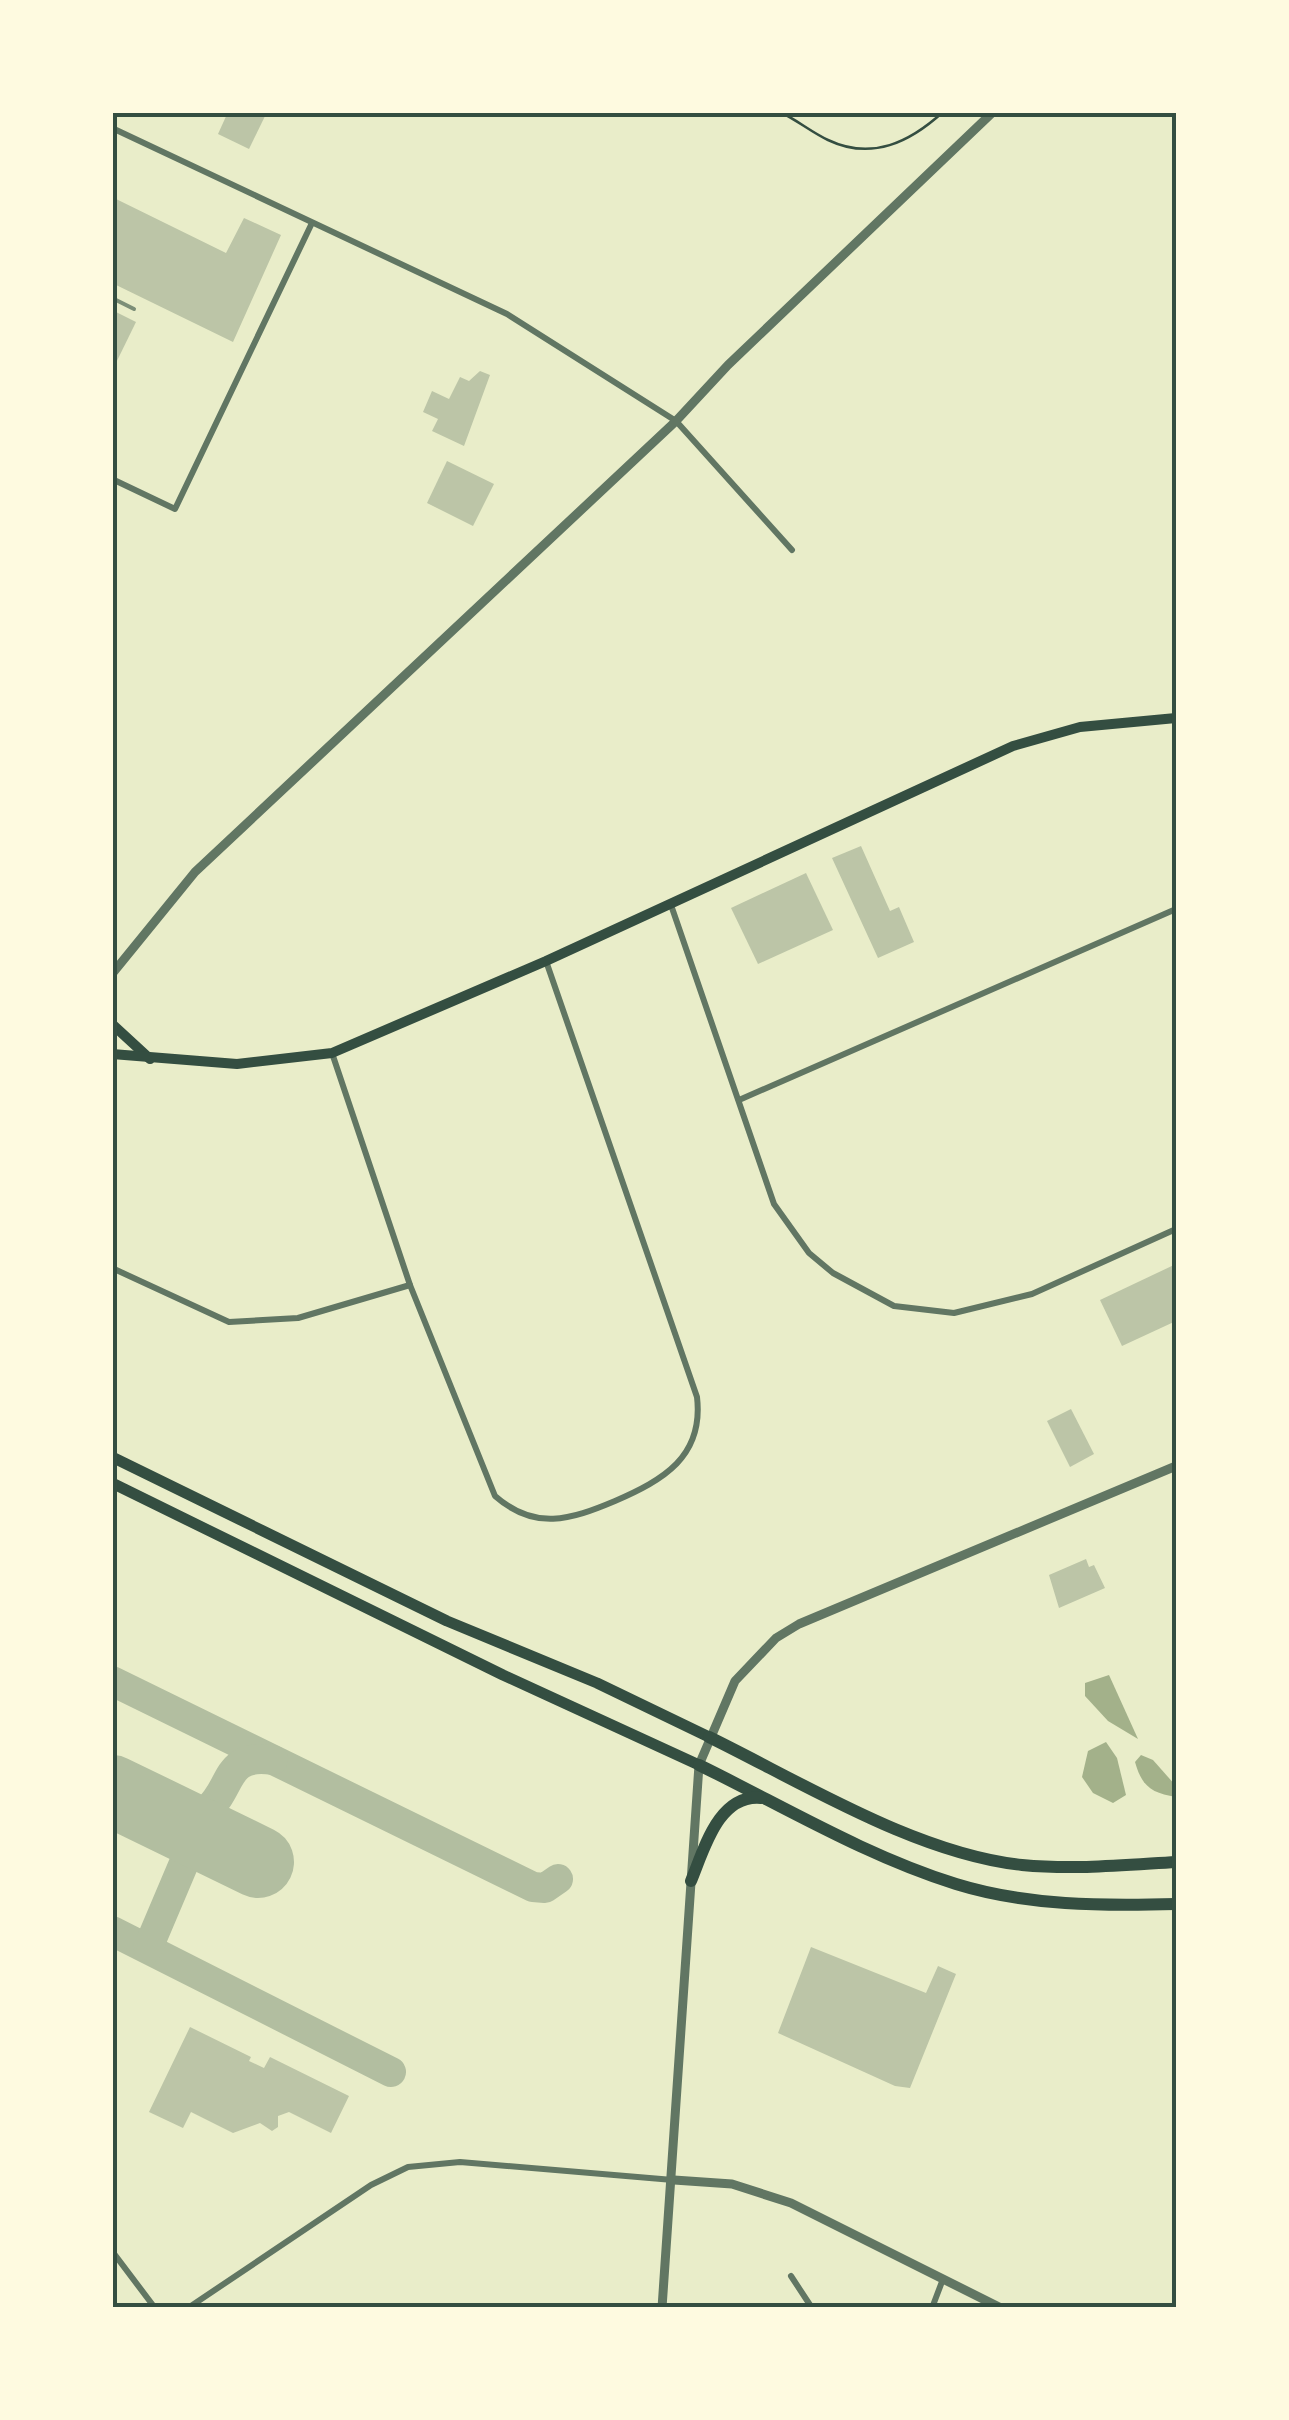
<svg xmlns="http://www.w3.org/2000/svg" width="1289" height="2420" font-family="'Open Sans',sans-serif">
	<rect width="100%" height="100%" fill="#e9edc9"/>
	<!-- water -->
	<g fill="#a3b18a">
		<polygon points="1109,1675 1138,1739 1108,1721 1085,1696 1085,1683"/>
		<polygon points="1106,1742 1117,1758 1126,1795 1113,1803 1093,1793 1082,1777 1088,1751"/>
		<path d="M1141,1755L1153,1760L1176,1786V1797C1152,1793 1142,1787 1135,1762Z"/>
	</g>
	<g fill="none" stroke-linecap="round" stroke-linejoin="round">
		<!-- taxiway -->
		<g stroke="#b2bea0" stroke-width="30">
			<polyline points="112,1681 533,1887 545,1888 558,1879"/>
			<path d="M164,1816L206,1811C234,1788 223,1753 273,1760"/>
			<polyline points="112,1931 391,2072"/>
			<polyline points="148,1948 187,1856 181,1837 164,1816"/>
		</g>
		<!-- runway -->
		<polyline stroke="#b2bea0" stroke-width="72" points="112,1791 258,1862"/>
	</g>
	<!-- building -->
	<g fill="#bcc5a7">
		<polygon points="228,112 267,112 249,149 218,134"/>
		<polygon points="112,197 226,253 244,218 281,235 233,342 112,283"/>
		<polygon points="112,310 136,322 112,371"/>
		<polygon points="480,371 490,375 464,446 432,431 438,419 423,412 432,391 449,399 460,377 469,381"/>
		<polygon points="447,461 494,484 473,526 427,503"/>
		<polygon points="861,846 890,911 899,907 914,942 878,958 832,858"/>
		<polygon points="806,873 833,930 758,964 731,908"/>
		<polygon points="1176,1264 1176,1321 1122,1346 1100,1300"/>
		<polygon points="1071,1409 1094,1454 1070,1467 1047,1421"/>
		<polygon points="1086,1559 1089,1567 1094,1565 1105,1588 1059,1608 1049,1575"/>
		<polygon points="811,1947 926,1993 938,1966 956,1974 910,2088 895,2086 778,2033"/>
		<polygon points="190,2027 251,2057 249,2061 264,2068 270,2057 349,2096 331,2133 289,2112 278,2116 278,2127 272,2131 260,2123 233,2133 191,2112 183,2128 149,2112"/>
	</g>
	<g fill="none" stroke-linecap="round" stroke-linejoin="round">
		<!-- path -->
		<path stroke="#344e41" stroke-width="2.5" d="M780,112C797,120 811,132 828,140C872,161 910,142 943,112"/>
		<!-- minor -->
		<g stroke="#617663" stroke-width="6">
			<polyline points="112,128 507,314 676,421 792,550"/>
			<polyline points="1176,315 1176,328"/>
			<polyline points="112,479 175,509 311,225"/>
			<polyline points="671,905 774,1204 809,1253 833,1273 894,1306 954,1313 1032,1294 1176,1229"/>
			<path d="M332,1053L410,1285L495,1496C535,1531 570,1520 615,1501C663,1480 704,1457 697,1397L546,961"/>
			<polyline points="739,1100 1176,909"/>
			<polyline points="112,1268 229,1322 298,1318 410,1285"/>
			<polyline points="112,2251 155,2308"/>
			<polyline points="791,2276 812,2308"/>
			<polyline points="188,2308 371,2185 408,2167 460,2162 673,2180"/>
			<polyline points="932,2308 943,2279"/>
		</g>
		<!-- tertiary -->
		<g stroke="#617663" stroke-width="9">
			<polyline points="112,974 195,872 676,421 728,365 993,112"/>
			<polyline points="674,2180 732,2184 791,2203 1001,2308"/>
			<polyline points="662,2308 699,1765 735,1681 776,1638 799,1624 1176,1466"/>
		</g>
		<!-- secondary -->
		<g stroke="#344e41" stroke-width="10">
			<polyline points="112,1024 150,1059"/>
			<polyline points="112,1054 237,1064 332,1053 546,961 1013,746 1080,727 1176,718"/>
		</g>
		<!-- trunk -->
		<g stroke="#344e41" stroke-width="11">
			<polyline points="112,1457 447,1621 597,1683 709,1737"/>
			<polyline points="112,1483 503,1675 699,1765"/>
		</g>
		<!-- motorway -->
		<g stroke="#344e41" stroke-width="12">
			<path d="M709,1737C803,1783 917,1854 1022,1865C1074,1870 1125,1865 1176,1862"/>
			<path d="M699,1765C783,1806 866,1856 956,1884C1027,1906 1103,1906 1176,1904"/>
			<path d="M691,1881C704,1850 718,1794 761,1798"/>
		</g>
		<!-- rail -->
		<polyline stroke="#7c8e77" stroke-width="4" points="112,298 134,309"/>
	</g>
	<!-- border -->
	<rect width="1289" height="2420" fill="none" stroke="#fefae0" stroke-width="230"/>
	<rect x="115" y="115" width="1059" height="2190" fill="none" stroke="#344e41" stroke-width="4"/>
</svg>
